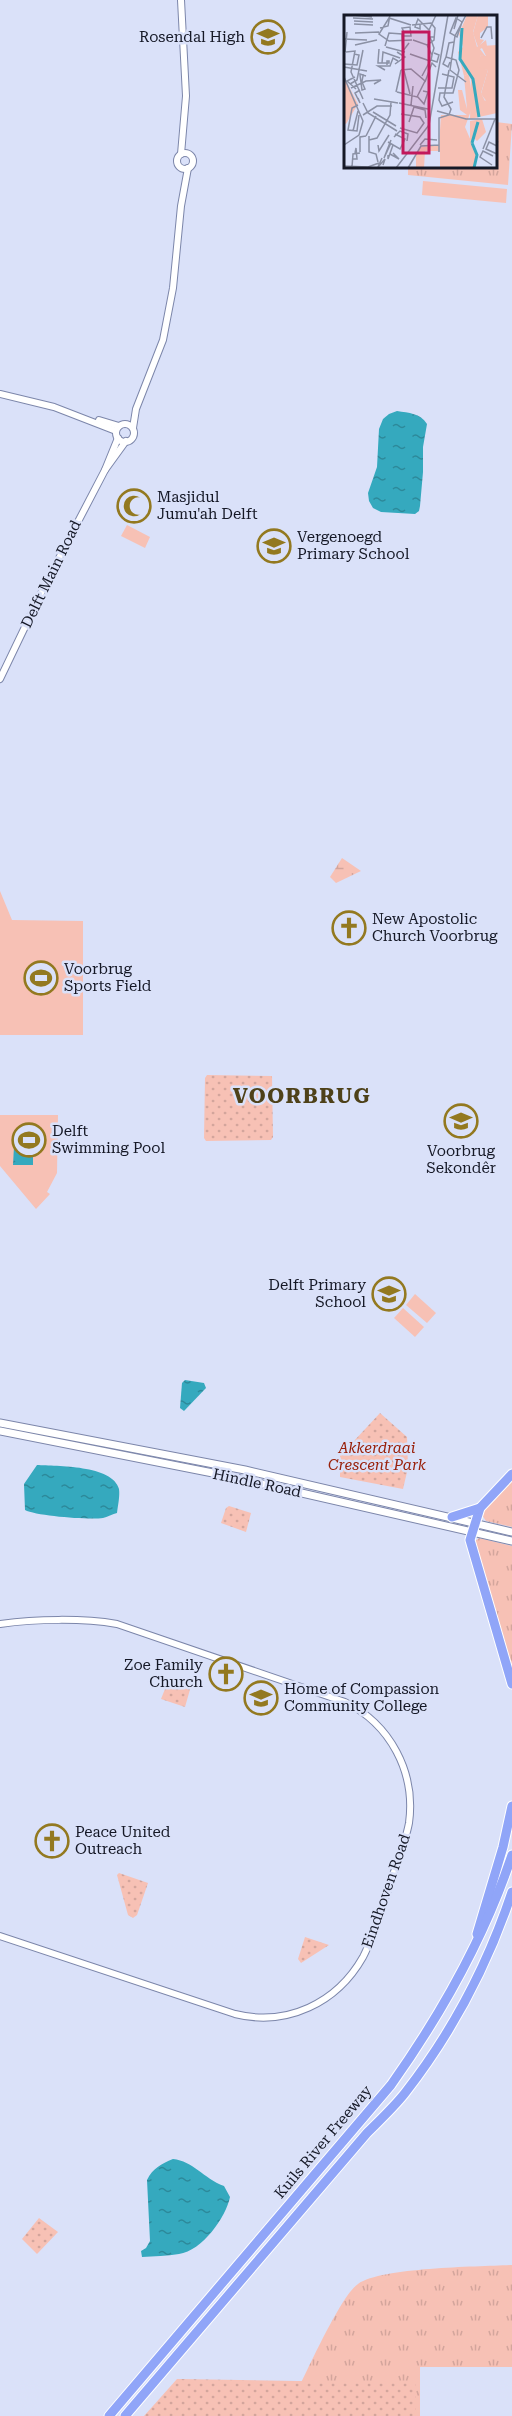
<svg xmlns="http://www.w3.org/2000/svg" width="512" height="2416" font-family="'Roboto Serif',serif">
	<defs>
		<pattern id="grass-tufts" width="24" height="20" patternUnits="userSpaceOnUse" patternTransform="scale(1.5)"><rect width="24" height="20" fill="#f7c1b5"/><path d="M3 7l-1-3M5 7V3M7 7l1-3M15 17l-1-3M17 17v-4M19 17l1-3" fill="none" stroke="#d3a59c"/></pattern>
		<pattern id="wetland-marsh" width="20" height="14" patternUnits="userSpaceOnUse" patternTransform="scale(1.5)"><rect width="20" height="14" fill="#f7c1b5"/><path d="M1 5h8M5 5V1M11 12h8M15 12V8" fill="none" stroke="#d3a59c"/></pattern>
		<pattern id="park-dots" width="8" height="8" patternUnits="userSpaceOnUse" patternTransform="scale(1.5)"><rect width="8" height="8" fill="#f7c1b5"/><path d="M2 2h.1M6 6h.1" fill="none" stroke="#d3a59c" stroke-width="1.8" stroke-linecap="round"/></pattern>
		<pattern id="water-ripples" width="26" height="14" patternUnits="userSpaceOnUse" patternTransform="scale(1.5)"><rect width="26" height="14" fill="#35a9be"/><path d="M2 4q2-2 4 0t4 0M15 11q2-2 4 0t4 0" fill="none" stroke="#2c899a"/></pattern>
	</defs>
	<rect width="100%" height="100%" fill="#dae1f9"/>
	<!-- grass -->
	<g fill="url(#grass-tufts)">
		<polygon points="496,122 512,124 508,185 408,175 408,167 496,166"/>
		<polygon points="512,1481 512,1527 486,1521 482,1515 484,1509"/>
		<polygon points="479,1538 512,1546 512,1666 474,1542"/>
		<path d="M512,2265V2367H420V2416H281L291,2404C303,2380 340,2296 358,2284C383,2267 478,2267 512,2265Z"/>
	</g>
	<!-- wetland -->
	<polygon fill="url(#wetland-marsh)" points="342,858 361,871 336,883 330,877"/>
	<!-- park -->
	<g fill="url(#park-dots)">
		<polygon points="207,1075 272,1076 273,1137 271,1140 206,1141 204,1138 205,1078"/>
		<polygon points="380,1413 407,1437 408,1467 402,1466 402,1471 407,1472 403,1489 340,1477 340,1456"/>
		<polygon points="229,1506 251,1513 246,1532 221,1523 226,1508"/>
		<polygon points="169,1679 191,1686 185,1707 161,1699"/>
		<polygon points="119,1873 148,1883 137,1915 133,1918 128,1915 117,1875"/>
		<polygon points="305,1937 329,1945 301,1963 298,1959"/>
		<polygon points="39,2218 58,2232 37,2254 22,2239"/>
		<polygon points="177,2379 416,2383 416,2416 144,2416"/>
	</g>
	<!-- pitch -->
	<g fill="#f7c1b5">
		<polygon points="423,181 507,189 506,203 422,195"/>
		<polygon points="127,525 150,537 145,548 121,536"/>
		<polygon points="0,891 12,920 83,921 83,1035 0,1035"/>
		<polygon points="0,1115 58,1115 57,1173 47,1192 50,1194 36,1209 0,1166"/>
		<polygon points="415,1294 436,1313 427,1323 406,1305"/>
		<polygon points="403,1308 424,1327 415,1337 394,1318"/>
	</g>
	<!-- water -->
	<g fill="url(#water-ripples)">
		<path d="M397,411C409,413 420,413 427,424L423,447V472L420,506L419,511L415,514L381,512L373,508L369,501L368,493L377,467L379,429L383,419L389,414Z"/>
		<polygon points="14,1146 33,1146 33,1165 13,1165"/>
		<polygon points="185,1380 204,1383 206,1388 184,1411 180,1408 182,1383"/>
		<path d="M37,1465C56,1466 113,1465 119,1489C120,1496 118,1505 117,1513C113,1514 107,1517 103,1518C89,1520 36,1516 25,1510L24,1484Z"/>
		<path d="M173,2159C193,2161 203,2178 224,2186L230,2197C226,2217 202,2251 179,2254C167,2256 154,2256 142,2257L141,2251L146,2248L150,2241L147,2180C153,2168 161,2164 173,2159Z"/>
	</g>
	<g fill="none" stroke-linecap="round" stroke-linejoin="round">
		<!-- tertiary casing -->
		<g stroke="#7c86aa" stroke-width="8">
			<g id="tertiary">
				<polyline points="181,0 186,96 181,154"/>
				<circle cx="185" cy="161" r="8"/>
				<polyline points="0,394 54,407 116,431"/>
				<polyline points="99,420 119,426"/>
				<circle cx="125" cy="433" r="9"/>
				<polyline points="133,428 136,409 163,340 173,288 181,206 188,168"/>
				<polyline points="105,470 126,441"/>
				<polyline points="0,679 46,583 105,470 118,438"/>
				<path d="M0,1624C36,1619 82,1618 117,1624L345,1702C390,1724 416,1772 409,1823C405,1844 396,1864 390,1884C381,1908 375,1934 363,1957C337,2003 287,2027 235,2014L0,1936"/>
			</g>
		</g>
		<!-- secondary casing -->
		<g stroke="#7c86aa" stroke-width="9">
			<g id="secondary">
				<polyline points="0,1423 245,1470 512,1532"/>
				<polyline points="0,1431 218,1474 512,1541"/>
			</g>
		</g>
		<!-- motorway casing -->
		<g stroke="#fff" stroke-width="11">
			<g id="motorway">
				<polyline points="512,1474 480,1508 470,1540 512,1684"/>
				<polyline points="452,1517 480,1508"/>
				<polyline points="477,1934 503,1847 512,1806"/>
				<path d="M109,2416L391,2085C442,2013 484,1939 512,1855"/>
				<path d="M125,2416L367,2133C380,2120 394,2107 405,2093C451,2034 488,1964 512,1892"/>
			</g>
		</g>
		<!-- tertiary -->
		<use href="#tertiary" stroke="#fff" stroke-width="6"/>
		<!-- secondary -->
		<use href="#secondary" stroke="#fff" stroke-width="7"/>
		<!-- motorway -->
		<use href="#motorway" stroke="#90a5f8" stroke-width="9"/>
	</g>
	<!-- icons -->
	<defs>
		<g id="school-ring" transform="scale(1.725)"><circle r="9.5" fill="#dae1f9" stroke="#937920" stroke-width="1.5"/><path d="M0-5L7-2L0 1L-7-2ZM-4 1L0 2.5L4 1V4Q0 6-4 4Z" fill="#937920"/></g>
		<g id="mosque-ring" transform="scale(1.725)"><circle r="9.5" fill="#dae1f9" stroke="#937920" stroke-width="1.5"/><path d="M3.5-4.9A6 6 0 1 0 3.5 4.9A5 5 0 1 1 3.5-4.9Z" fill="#937920"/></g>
		<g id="church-ring" transform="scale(1.725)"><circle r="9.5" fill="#dae1f9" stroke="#937920" stroke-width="1.5"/><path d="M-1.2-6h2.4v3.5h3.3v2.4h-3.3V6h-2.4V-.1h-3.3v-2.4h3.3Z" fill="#937920"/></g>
		<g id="stadium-ring" transform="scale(1.725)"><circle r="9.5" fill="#dae1f9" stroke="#937920" stroke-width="1.5"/><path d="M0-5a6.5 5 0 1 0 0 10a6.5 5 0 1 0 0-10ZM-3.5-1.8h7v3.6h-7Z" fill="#937920"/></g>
		<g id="university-ring" transform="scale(1.725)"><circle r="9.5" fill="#dae1f9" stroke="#937920" stroke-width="1.5"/><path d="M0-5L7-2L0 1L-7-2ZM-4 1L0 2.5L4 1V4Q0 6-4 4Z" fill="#937920"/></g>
	</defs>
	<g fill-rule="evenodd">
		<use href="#school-ring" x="268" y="37"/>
		<use href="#mosque-ring" x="134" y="506"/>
		<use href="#school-ring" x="274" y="546"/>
		<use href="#church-ring" x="349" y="928"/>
		<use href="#stadium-ring" x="41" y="978"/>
		<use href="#school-ring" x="461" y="1121"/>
		<use href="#stadium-ring" x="29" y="1140"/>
		<use href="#school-ring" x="389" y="1294"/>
		<use href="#church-ring" x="226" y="1674"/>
		<use href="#university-ring" x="261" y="1698"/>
		<use href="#church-ring" x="52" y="1841"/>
	</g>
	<g text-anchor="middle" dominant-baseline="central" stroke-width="5" stroke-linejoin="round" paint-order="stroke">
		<!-- poi labels -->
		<g font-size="15" fill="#151826" stroke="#dae1f9" text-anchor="start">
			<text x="245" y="37" text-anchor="end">Rosendal High</text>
			<text x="157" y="497">Masjidul<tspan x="157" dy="17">Jumu'ah Delft</tspan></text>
			<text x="297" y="537">Vergenoegd<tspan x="297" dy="17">Primary School</tspan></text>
			<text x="372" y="919">New Apostolic<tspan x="372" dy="17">Church Voorbrug</tspan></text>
			<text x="64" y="969">Voorbrug<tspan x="64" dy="17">Sports Field</tspan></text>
			<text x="52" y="1131">Delft<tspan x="52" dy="17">Swimming Pool</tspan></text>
			<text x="461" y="1151" text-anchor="middle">Voorbrug<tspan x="461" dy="17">Sekondêr</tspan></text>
			<text x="366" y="1285" text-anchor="end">Delft Primary<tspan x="366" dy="17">School</tspan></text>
			<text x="203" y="1665" text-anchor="end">Zoe Family<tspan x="203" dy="17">Church</tspan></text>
			<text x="284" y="1689">Home of Compassion<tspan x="284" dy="17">Community College</tspan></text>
			<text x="75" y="1832">Peace United<tspan x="75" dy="17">Outreach</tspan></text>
		</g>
		<!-- street labels -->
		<g font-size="15" fill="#151826" stroke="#dae1f9">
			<text transform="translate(51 574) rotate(-64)">Delft Main Road</text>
			<text transform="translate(257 1483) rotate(12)">Hindle Road</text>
			<text transform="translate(386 1891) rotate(-71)">Eindhoven Road</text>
			<text transform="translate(323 2142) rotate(-50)">Kuils River Freeway</text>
		</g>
		<!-- park labels -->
		<g font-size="15" font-style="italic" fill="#99200a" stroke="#dae1f9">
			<text x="377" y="1448">Akkerdraai<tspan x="377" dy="17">Crescent Park</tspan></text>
		</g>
		<!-- district labels -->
		<g font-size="21" font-weight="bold" letter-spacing="1.5" fill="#4e4119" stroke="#dae1f9">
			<text x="302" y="1096">VOORBRUG</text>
		</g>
	</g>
	<!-- overview -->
	<g transform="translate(344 15)">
		<rect width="153" height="153" fill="#dae1f9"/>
		<path d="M134,0H144V12L136,18V24L140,25L134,32L129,18ZM153,30V73L143,87L137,79L144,55L133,54V48L137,40L142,41L137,31ZM125,59L129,90L121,112L133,140L130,153H86L96,152V136H81L80,153H72V140L77,132L95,130L97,100H123L116,95L114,75H118L123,94L120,61ZM0,62L14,89L2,109L0,108Z" fill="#f7c1b5"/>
		<path d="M123,0H134L129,17L133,32L142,25L143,31L136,34L142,42L137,40L133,52L144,55L137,78L141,86L153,73V98L126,104L127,65L125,59L120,61L114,37L119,32L115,19ZM138,104L142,117L133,126L130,123L126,127V106Z" fill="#f7c1b5"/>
		<path fill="none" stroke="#35a9be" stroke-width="3" d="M118,13L116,44L129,64L135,102M128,128L134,107M128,128L133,140L130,153"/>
		<path fill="none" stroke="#8b91a5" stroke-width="1.5" d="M9,0L28,2M9,3L29,4M112,3L118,7L113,22L106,18ZM10,6L29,7M10,9L29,10M67,10L45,3L35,19L45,26L68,25M68,10L87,8L91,13L90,25L83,30L69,25M76,10V14L71,12L74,4L85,15L92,0M36,13L44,11L46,0M110,14L114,0H118M60,17L58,13L66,12L67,21H60M11,18L35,17M137,23L143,12H147L148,24M0,24L23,25M11,30L33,25M83,30L88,40L90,33L86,22H90M41,31L45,18L58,19L59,36L65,28M42,32L61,37M35,34L34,47V48H45V46H43V50M1,37L3,17M2,37L11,36L7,57L19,84M66,39L86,46L78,61M88,40L87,45L93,47L95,40L90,38M102,42L99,49L104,52L106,47M38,48L39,37L56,43M0,49L13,50L15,40L10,39M51,49L61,42L53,37M0,52L23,56M41,55L34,51H46L49,43L54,46M106,55L111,21L122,0M106,55L122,67M60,56L66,79M19,59V61L18,66V67L21,74L18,75L16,60V59L22,61M0,62L19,106L15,120L0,130M11,62L3,66L12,74M81,67L88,48L92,52M6,69L13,65L19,35M7,73L22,66L37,65L30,69M94,73H108L110,62L98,59M52,77L57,55M53,77L73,82L81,66L67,54L57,55M73,81L80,89L84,77L79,76M14,83L16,88L11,78L16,75M30,84L54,88M109,87L98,91L95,85L96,78H109L115,55L112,45L102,42L105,28L110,27M19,88L24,98L53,116M55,88L84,94M14,90L8,93L4,115L13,116L15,100M67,90L69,71M93,96L122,104H153M29,97L52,111M19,100L33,91H48M65,107L70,92L81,95L82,103M56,113L73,118L80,108L76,102L57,99M9,116L14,96M22,121L32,101M25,121V137L32,139L34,147M50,122L56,116L64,119L63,126M25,125L33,123L46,100L47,87M44,127L56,134L61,124L51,119M47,128L40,143L47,125M34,130L35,136L45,120M76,130L81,124L93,125M139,134L151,104M16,137V122L22,121M95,137V103L105,100L107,94L100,82L105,55M46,139L55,144L49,138M153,139L142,134L145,127L153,131M44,140V144L49,130M38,143L34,152L41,144L39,150M9,144H13L12,133L11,138M148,150L136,142L139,136L149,141M0,151L24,152L35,148M8,152L9,139L16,138M52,153L85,110L104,0M64,153L77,131L95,130"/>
		<path fill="#c2185b" fill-opacity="0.15" stroke="#c2185b" stroke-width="3" d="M59,17H85V138H59Z"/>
		<rect width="153" height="153" fill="none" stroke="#151826" stroke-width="3"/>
	</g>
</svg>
